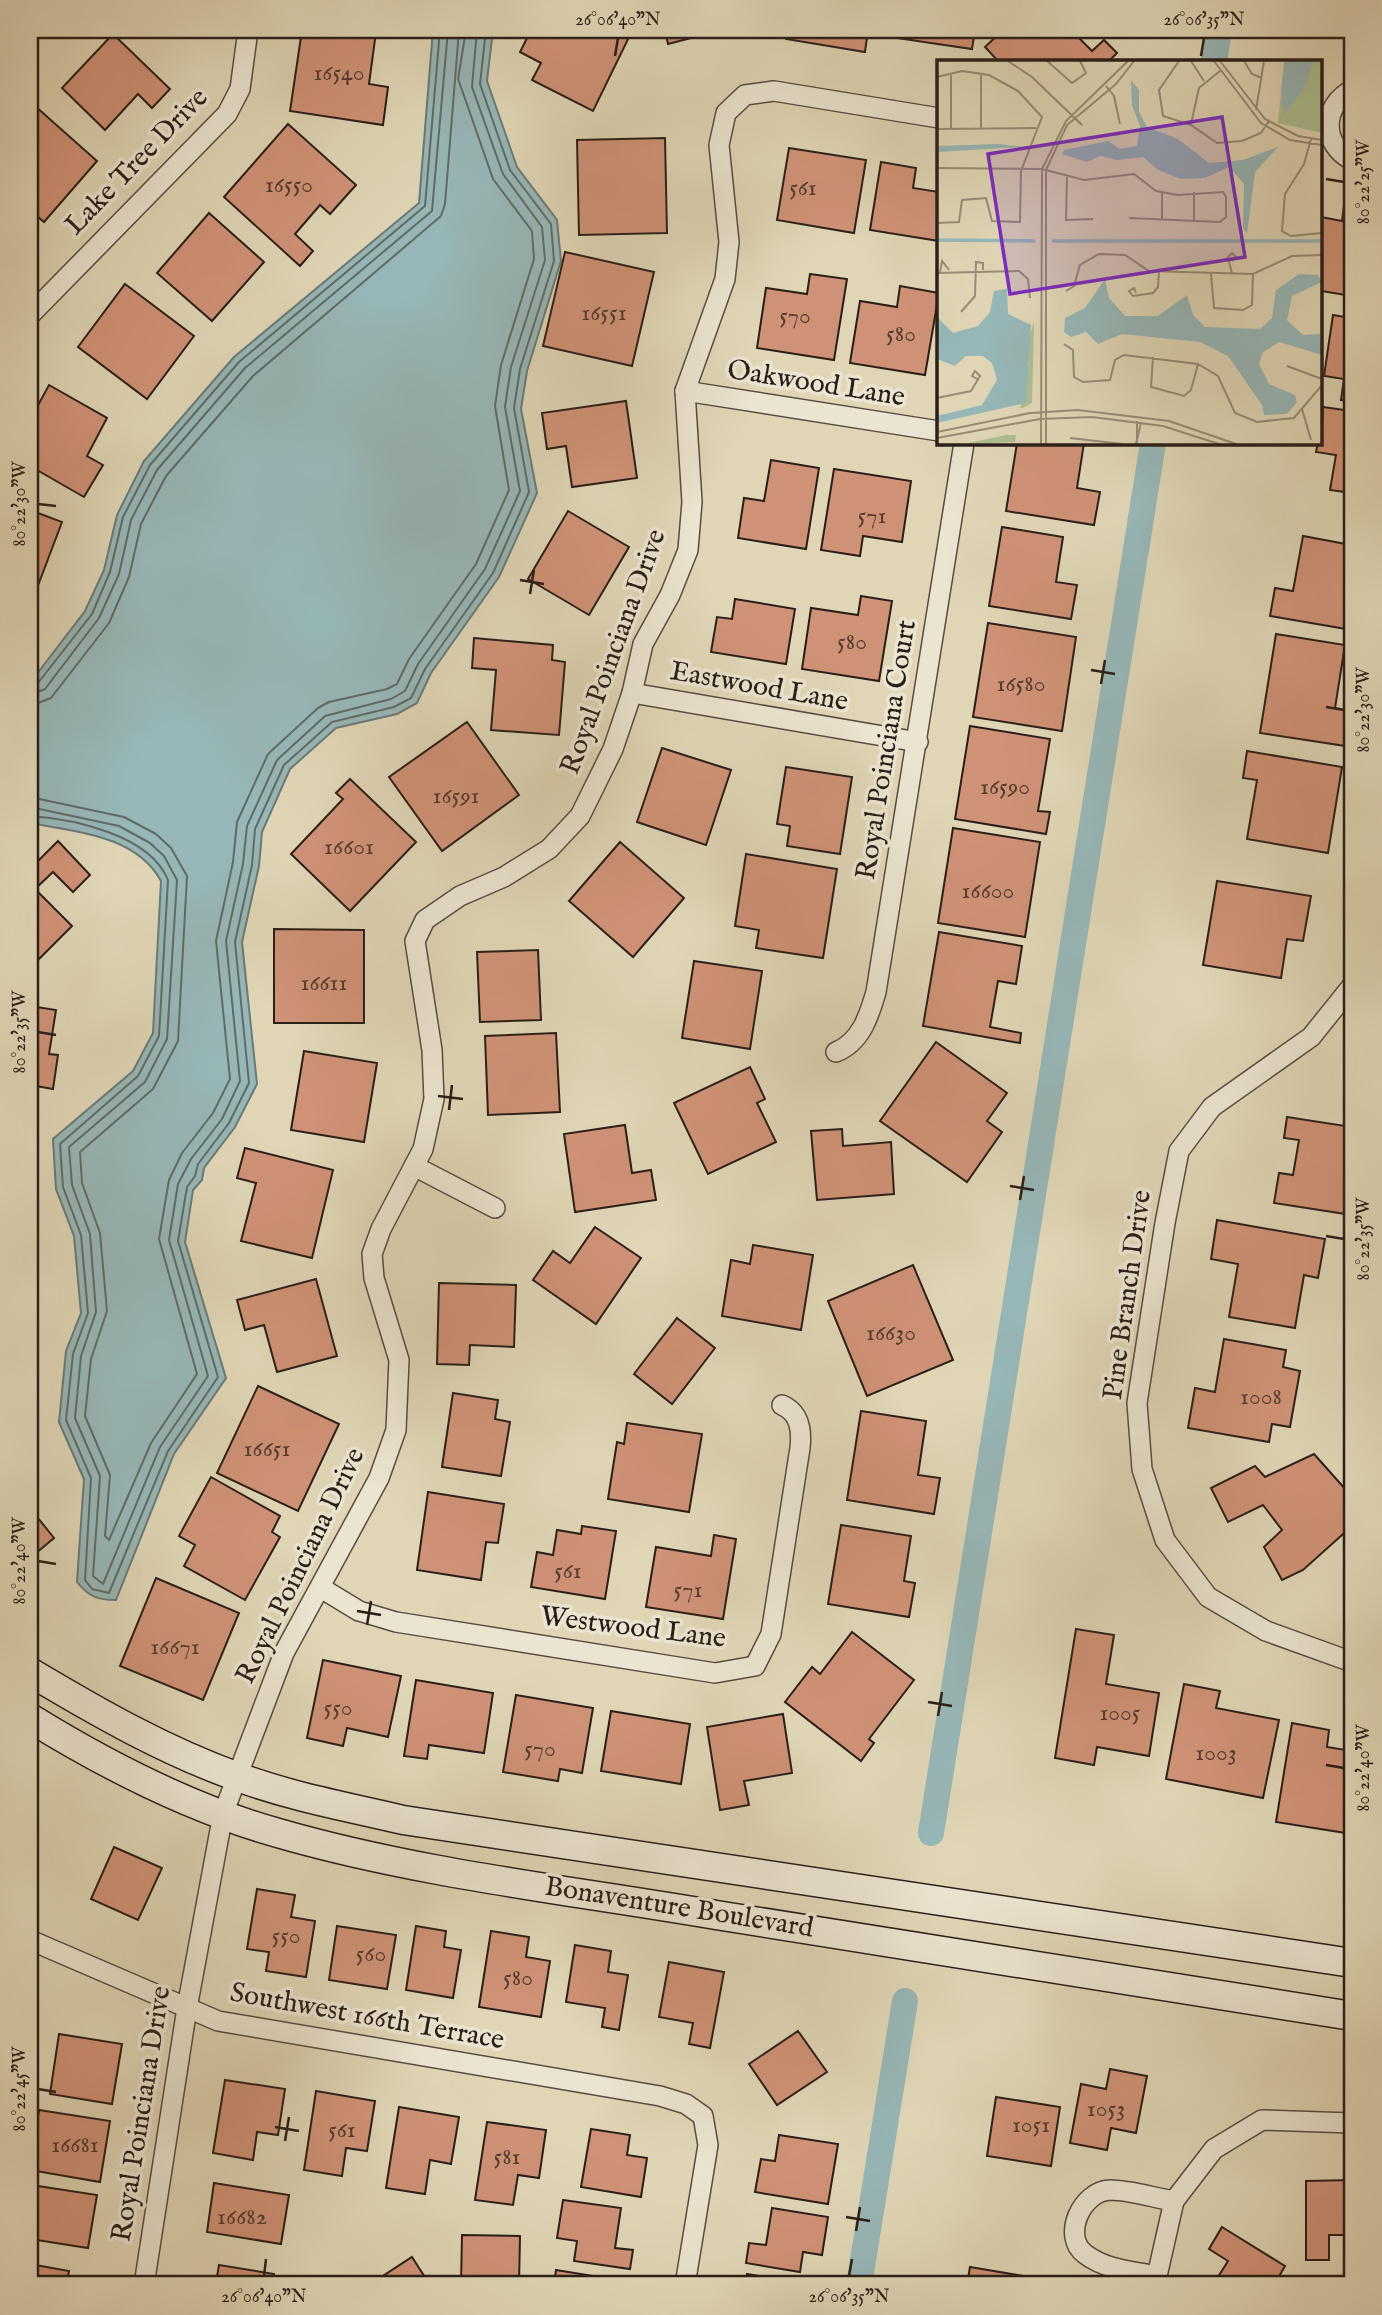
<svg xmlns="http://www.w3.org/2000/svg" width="1382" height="2315" font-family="'IM FELL English',serif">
	<rect width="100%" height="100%" fill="#e0d6b6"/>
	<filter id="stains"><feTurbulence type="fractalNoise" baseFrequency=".00286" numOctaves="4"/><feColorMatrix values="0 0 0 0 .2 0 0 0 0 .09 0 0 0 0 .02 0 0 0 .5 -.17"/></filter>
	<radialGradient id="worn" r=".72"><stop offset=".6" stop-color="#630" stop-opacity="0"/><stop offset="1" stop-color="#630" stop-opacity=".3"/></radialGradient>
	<!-- water -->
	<path fill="#97b7b8" stroke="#6b7a78" stroke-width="2" d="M433,30H493L487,81L517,167L557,220L561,261L527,371L521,409L537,493L499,577L431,673L417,703L397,714L336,728L290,769L262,832L259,866L242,942L257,1084L235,1127L204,1168L202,1180L193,1190L185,1242L226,1378L174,1454L116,1600C98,1600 89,1597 77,1582L84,1479L59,1422L66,1351L81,1313L74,1236L56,1189L53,1139L133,1071L153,1033L161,881C136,835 76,832 30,823V683L85,611L104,570L117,515L144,461L234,357L419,203Z"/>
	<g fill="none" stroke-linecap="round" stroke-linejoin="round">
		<!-- shore -->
		<g stroke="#606b68" stroke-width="2">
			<polyline points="30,686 38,683 92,614 110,572 123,517 150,465 239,362 425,206 440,30"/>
			<polyline points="30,695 45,689 99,618 119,574 131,520 157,470 245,368 432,211 448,30"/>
			<polyline points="30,706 51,698 109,623 129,577 141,524 166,476 253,376 441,216 445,204 459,30"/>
			<polyline points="30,797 124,817 156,834 171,848 187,876 178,1041 153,1089 80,1152 82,1183 100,1233 107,1311 91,1359 85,1416 110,1475 105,1536 109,1540 151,1443 197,1374 159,1239 169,1180 182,1153 213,1113 230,1079 216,941 233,862 237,822 268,754 318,708 329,702 387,689 397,684 409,659 476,564 509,490 495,406 501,365 534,259 532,231 493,179 462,90 458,79 466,30"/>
			<polyline points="30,807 119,826 150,843 164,856 177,880 167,1039 145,1082 69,1147 72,1185 90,1234 96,1312 81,1356 75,1418 100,1476 93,1576 103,1584 160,1447 208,1376 169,1240 178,1184 191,1159 222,1119 240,1081 226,941 243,864 247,826 277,760 325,716 391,699 405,691 418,664 485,569 520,491 505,407 511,367 545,260 542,227 503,174 472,87 477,30"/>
			<path d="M30,816C74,819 150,835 168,880L159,1036L138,1076L60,1144L63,1187L81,1235L88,1313L73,1354L66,1420L91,1478L85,1580L92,1589L109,1593L168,1451L218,1377L178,1241L187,1187L195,1176L198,1164L229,1123L249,1083L235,942L252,865L255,829L284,765L332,722L394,707L411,698L425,669L493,573L529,492L514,408L520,369L554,261L551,224L510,170L480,84L486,30"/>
		</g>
		<!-- canal -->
		<g stroke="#97b7b8" stroke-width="26">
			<polyline points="1214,61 1219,30"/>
			<polyline points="931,1833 1153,443"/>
			<polyline points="859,2285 905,2001"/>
		</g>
	</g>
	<!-- building -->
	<g fill="#d09277" stroke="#2a1f18" stroke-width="2">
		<polygon points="302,30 376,32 369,84 388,87 383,125 290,111"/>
		<polygon points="531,30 632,31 593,111 532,80 541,63 520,52"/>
		<polygon points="665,30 722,30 668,44"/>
		<polygon points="787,30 868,30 865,52 786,39"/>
		<polygon points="884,30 975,30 972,49 883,36"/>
		<polygon points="1003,30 1071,30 1092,51 1104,40 1117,53 1109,61 998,61 985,47"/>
		<polygon points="113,34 170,89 152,108 138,94 105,130 62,88"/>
		<polygon points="35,106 97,161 44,222 30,210 30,112"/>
		<polygon points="288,124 356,185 330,214 320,205 295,234 313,251 300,266 224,197"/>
		<polygon points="665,138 667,233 579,235 577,140"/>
		<polygon points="789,148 866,160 854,233 777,220"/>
		<polygon points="881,162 916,168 913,188 939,192 939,241 870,230"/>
		<polygon points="1345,198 1352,199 1352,296 1321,291 1321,217 1342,221"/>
		<polygon points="209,213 264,262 212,321 157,273"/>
		<polygon points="565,252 654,272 632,366 543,346"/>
		<polygon points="810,274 847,279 834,360 757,348 766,288 807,294"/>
		<polygon points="125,284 194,336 147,399 78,347"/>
		<polygon points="900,286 939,293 925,375 850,363 860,301 897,307"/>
		<polygon points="1333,315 1352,318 1352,401 1341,400 1344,379 1324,376"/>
		<polygon points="49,385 107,418 87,456 103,465 84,497 30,466 30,420"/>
		<polygon points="626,401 637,478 572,487 566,446 547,449 542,413"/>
		<polygon points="1323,407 1352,411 1352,493 1330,490 1336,455 1316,452 1318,443 1321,443"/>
		<polygon points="1017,443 1084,443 1077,488 1100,492 1094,525 1006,511"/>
		<polygon points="771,460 819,468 806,549 738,538 744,498 764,501"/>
		<polygon points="834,469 911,481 902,542 863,536 860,556 821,550"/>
		<polygon points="30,510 62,522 34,596 30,594"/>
		<polygon points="568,511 629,547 589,615 528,579"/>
		<polygon points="1002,527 1063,537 1056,582 1077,585 1071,619 989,606"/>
		<polygon points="1348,530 1352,531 1352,630 1270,616 1275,588 1293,591 1303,536 1346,544"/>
		<polygon points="861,596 892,601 879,681 802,669 811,608 858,615"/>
		<polygon points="735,599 795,609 786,664 711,652 717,617 732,619"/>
		<polygon points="988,623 1076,637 1062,731 973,717"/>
		<polygon points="1276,634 1345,645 1335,708 1352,711 1352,747 1260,733"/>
		<polygon points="474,638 553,645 552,660 565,662 559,735 491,730 496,670 472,668"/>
		<polygon points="467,722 519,795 442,851 389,777"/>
		<polygon points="970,726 1050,739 1038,811 1050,812 1046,834 955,819"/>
		<polygon points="662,748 731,770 706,845 637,822"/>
		<polygon points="1247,751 1342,767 1328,853 1247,839 1257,780 1243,778"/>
		<polygon points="786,767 852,777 840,854 787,846 790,826 777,824"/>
		<polygon points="350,779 416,842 350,911 291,854 343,799 336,793"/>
		<polygon points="953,828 1040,842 1025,937 938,923"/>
		<polygon points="58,841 90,875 73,892 53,872 35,889 72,926 30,968 30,869"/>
		<polygon points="620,842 684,898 633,957 569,901"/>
		<polygon points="746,854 837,869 823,958 756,948 759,930 735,926"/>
		<polygon points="1217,881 1311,896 1303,941 1287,939 1281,978 1203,965"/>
		<polygon points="274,929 364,930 364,1023 274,1023"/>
		<polygon points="939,932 1022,946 1016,984 998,981 990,1027 1021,1033 1020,1043 923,1026"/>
		<polygon points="538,950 541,1020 480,1022 477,952"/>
		<polygon points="694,961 762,971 750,1049 682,1038"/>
		<polygon points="30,1006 56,1010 49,1054 58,1055 53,1089 30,1085"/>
		<polygon points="556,1033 560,1112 488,1115 485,1036"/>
		<polygon points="936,1042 1007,1093 987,1121 1002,1132 967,1182 880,1121"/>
		<polygon points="304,1051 377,1063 364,1142 291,1130"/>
		<polygon points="750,1067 765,1099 757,1103 776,1142 708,1174 674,1103"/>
		<polygon points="1287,1117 1352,1127 1352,1215 1274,1203 1279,1173 1293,1175 1299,1140 1284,1138"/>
		<polygon points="625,1125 632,1173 651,1170 656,1200 575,1212 564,1134"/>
		<polygon points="842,1129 843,1146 891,1142 894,1194 817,1200 811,1131"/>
		<polygon points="245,1148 333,1170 312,1258 241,1241 256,1183 237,1178"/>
		<polygon points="1217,1220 1325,1239 1318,1278 1304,1275 1295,1328 1229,1317 1238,1264 1211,1259"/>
		<polygon points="595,1227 641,1258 596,1324 533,1280 553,1251 570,1263"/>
		<polygon points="753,1245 813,1255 801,1330 722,1316 731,1260 750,1264"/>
		<polygon points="913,1265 953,1360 867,1396 828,1301"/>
		<polygon points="316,1279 337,1356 277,1372 264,1325 245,1330 237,1300"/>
		<polygon points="439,1283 516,1285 514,1347 470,1345 469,1365 437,1364"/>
		<polygon points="677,1318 715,1348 672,1404 634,1374"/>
		<polygon points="1224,1339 1286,1350 1283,1367 1300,1371 1290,1427 1272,1424 1269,1442 1188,1428 1195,1388 1215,1392"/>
		<polygon points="258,1386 339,1424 298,1511 217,1473"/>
		<polygon points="453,1393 498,1400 495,1419 510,1422 501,1476 442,1467"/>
		<polygon points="861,1411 926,1421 918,1475 940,1478 934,1514 847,1500"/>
		<polygon points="627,1423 702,1434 689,1512 608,1499 617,1442 624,1444"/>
		<polygon points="1314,1454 1347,1491 1352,1502 1352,1526 1303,1570 1282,1580 1264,1547 1282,1530 1263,1505 1228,1522 1211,1488 1255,1466 1265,1477"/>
		<polygon points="211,1477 280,1516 272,1532 280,1537 245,1600 184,1566 195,1545 179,1536"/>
		<polygon points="428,1492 504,1504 498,1543 486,1542 481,1580 417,1570"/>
		<polygon points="30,1508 54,1538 30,1558"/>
		<polygon points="841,1525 911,1536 904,1581 915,1583 909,1617 828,1604"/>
		<polygon points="582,1526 616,1531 605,1599 531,1587 537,1552 553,1555 557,1530 581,1534"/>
		<polygon points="714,1535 736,1539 723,1619 646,1607 656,1547 711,1556"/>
		<polygon points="156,1578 239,1613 203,1700 120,1666"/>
		<polygon points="1076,1629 1114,1635 1106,1684 1159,1693 1149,1756 1097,1747 1094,1765 1055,1758"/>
		<polygon points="852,1632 914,1680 869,1739 874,1743 861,1761 785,1702 812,1667 820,1674"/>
		<polygon points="323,1660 401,1676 388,1737 347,1728 343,1746 307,1738"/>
		<polygon points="416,1680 493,1693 484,1753 429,1745 427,1759 404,1756"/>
		<polygon points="1184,1684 1220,1691 1216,1708 1279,1720 1263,1798 1166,1779"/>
		<polygon points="516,1695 593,1708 582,1773 560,1769 558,1781 503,1772"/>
		<polygon points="611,1711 690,1724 681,1784 601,1771"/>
		<polygon points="783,1714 792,1773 744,1781 749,1805 720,1810 707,1727"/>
		<polygon points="1292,1723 1329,1730 1327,1747 1352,1751 1352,1834 1276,1822"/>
		<polygon points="114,1847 162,1868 138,1920 91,1899"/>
		<polygon points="257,1889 295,1895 291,1917 315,1921 306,1977 266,1971 269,1952 247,1949"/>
		<polygon points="337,1926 396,1935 387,1989 329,1980"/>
		<polygon points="416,1926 446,1931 444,1947 461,1950 453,1998 406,1990"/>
		<polygon points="491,1931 529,1937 526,1957 550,1961 541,2017 479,2007"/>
		<polygon points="575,1945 611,1951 608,1972 628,1975 619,2030 602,2027 605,2008 566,2002"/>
		<polygon points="669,1962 724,1972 710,2048 689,2044 693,2023 659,2017"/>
		<polygon points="798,2031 827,2072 777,2105 749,2064"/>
		<polygon points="59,2034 122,2044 112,2104 50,2094"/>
		<polygon points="1110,2069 1147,2076 1136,2133 1111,2128 1107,2150 1070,2143 1081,2084 1106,2089"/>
		<polygon points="225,2080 285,2089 278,2135 257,2132 253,2160 213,2153"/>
		<polygon points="316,2091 375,2101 367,2151 346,2148 342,2176 304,2170"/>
		<polygon points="996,2097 1060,2107 1051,2166 987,2156"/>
		<polygon points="399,2107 459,2117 451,2164 430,2160 425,2194 386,2188"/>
		<polygon points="39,2110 110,2121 100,2182 30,2170"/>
		<polygon points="487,2122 546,2130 539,2178 518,2175 513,2205 475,2200"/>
		<polygon points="591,2129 630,2135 627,2155 647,2158 641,2197 581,2187"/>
		<polygon points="779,2135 838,2144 828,2204 755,2192 761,2159 775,2161"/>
		<polygon points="1352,2180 1352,2235 1329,2235 1329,2260 1306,2260 1306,2181"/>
		<polygon points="214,2183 289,2195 281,2244 207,2232"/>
		<polygon points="38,2186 97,2195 88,2248 30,2239"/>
		<polygon points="563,2200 621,2208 615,2248 633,2250 630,2269 574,2261 577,2241 557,2238"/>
		<polygon points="772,2208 828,2217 822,2255 803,2252 800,2272 746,2263 749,2243 766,2245"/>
		<polygon points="1222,2227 1285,2266 1274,2285 1213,2285 1228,2261 1209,2249"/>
		<polygon points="462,2235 520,2236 519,2285 461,2285"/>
		<polygon points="412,2257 430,2285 369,2285"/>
		<polygon points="30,2264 69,2271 66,2285 30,2285"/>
		<polygon points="219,2265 274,2274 272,2285 198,2285 199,2279 216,2282"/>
		<polygon points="970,2267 1035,2278 1034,2285 967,2285"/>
		<polygon points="556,2270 612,2279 611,2285 554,2285"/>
		<polygon points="747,2274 816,2285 745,2285"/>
	</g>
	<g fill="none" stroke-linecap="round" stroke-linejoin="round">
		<!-- minor casing -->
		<g stroke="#584d40" stroke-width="22">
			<g id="minor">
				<path d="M1352,90C1322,105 1321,145 1352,160"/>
				<polyline points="30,315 227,114 240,89 248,30"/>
				<polyline points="685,391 939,431"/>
				<polyline points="632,693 918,742"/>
				<polyline points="1352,986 1311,1037 1212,1107 1179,1151 1165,1223 1137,1403 1142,1469 1165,1540 1208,1597 1266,1631 1352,1662"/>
				<path d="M836,1052C861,1042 869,1016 876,992L964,443"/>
				<polyline points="414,1166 495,1208"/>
				<path d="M321,1588L359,1611L396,1622L715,1673L755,1666L771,1634L800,1448C802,1430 800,1413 782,1405"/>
				<polyline points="30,1940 218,2021 660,2096 686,2104 703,2116 708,2145 685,2285"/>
				<path d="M1156,2276C1132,2271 1106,2270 1085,2254C1061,2236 1082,2191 1110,2190C1131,2190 1154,2198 1174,2201"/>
				<polyline points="144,2285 187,2008 223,1814 284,1653 379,1478 396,1430 399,1360 374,1278 372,1254 381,1229 423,1149 434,1099 432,1050 415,941 425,920 460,896 504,877 549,849 580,816 613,749 632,693 643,644 670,595 688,550 692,502 685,391 725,279 729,242 719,145 726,113 745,95 774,91 939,118"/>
				<polyline points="1155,2285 1174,2201 1214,2149 1262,2120 1352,2123"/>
			</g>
		</g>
		<!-- secondary casing -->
		<g stroke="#2a1f18" stroke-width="31">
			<g id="secondary">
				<path d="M30,1672C97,1712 165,1751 238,1777C292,1797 348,1807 403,1820L1352,1963"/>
				<path d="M30,1718C106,1765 192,1809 278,1833C420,1874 570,1890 716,1915C928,1950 1140,1984 1352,2016"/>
			</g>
		</g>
		<!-- minor -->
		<use href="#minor" stroke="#ebe4d0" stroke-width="19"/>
		<!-- secondary -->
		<use href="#secondary" stroke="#ebe4d0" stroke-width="28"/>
	</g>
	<!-- ticks -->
	<path fill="none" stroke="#2a1f18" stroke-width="2.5" d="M615,56L618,38M1201,56L1204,38M1326,179L1344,182M38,504L56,506M520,580L544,584M530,594L534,570M1091,670L1115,674M1101,684L1105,660M1326,707L1344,710M38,1032L56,1035M438,1096L463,1099M449,1110L452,1085M1010,1186L1034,1190M1020,1200L1024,1176M1326,1236L1344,1239M38,1561L56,1564M357,1611L381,1615M367,1625L371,1601M928,1702L952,1706M938,1716L942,1692M1326,1765L1344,1768M38,2089L56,2092M275,2127L299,2131M285,2141L289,2117M846,2217L870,2221M856,2231L860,2207M264,2276L266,2259M849,2276L852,2259"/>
	<g text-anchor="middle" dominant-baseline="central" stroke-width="7" stroke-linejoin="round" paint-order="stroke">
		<!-- number labels -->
		<g font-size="24" fill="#543c30">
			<text x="339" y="73">16540</text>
			<text x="289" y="185">16550</text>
			<text x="803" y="188">561</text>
			<text x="604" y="313">16551</text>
			<text x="795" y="316">570</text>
			<text x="901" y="334">580</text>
			<text x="872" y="516">571</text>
			<text x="852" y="642">580</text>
			<text x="1021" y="684">16580</text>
			<text x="1005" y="787">16590</text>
			<text x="456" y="796">16591</text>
			<text x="349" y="847">16601</text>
			<text x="988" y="891">16600</text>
			<text x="324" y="983">16611</text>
			<text x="891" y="1333">16630</text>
			<text x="1261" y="1397">1008</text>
			<text x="267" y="1449">16651</text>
			<text x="568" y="1571">561</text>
			<text x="688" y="1590">571</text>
			<text x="175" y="1647">16671</text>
			<text x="338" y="1708">550</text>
			<text x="1120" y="1713">1005</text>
			<text x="540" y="1749">570</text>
			<text x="1216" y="1753">1003</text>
			<text x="286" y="1936">550</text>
			<text x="371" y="1954">560</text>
			<text x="518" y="1978">580</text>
			<text x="1106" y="2109">1053</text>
			<text x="1031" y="2125">1051</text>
			<text x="342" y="2130">561</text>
			<text x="75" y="2145">16681</text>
			<text x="507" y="2157">581</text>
			<text x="242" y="2217">16682</text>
		</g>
		<!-- street labels -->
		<g font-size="28" fill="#2a1f18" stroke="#ebe4d0">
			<text transform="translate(137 162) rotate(-46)">Lake Tree Drive</text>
			<text transform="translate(816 384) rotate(9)">Oakwood Lane</text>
			<text transform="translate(614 652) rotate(-70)">Royal Poinciana Drive</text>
			<text transform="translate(759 687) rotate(10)">Eastwood Lane</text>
			<text transform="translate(887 750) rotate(-81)">Royal Poinciana Court</text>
			<text transform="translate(1128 1295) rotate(-82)">Pine Branch Drive</text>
			<text transform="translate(301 1566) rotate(-64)">Royal Poinciana Drive</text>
			<text transform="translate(633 1628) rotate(7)">Westwood Lane</text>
			<text transform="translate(679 1908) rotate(9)">Bonaventure Boulevard</text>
			<text transform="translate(367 2017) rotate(10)">Southwest 166th Terrace</text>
			<text transform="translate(142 2114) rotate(-81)">Royal Poinciana Drive</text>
		</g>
	</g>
	<!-- overview -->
	<g transform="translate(937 60)">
		<rect width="385" height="385" fill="#e0d6b6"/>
		<path d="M347,1H385V73L341,63ZM98,221L95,343L86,348L81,347L84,346L92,302L89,287L97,262ZM69,375H79L78,382L27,384Z" fill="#adbf92"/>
		<path d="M348,1H376L369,25L347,55L344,28ZM194,20L202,30V52L210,67L241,79L272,103L306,100L341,87L318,112L310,174L306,168L307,124L292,107L268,118L244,119L221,110L206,97L180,100L163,96L150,102L125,94L127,90L171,81L183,89L200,86L203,66L195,45ZM62,84L87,87L0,92V86ZM362,214L381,215L385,222L355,236L350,260L366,275L385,274V295L342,282L326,292L322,304L332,324L358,335L360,342L350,354L327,355L325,345L291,296L263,282L185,274L161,284L149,272L134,277L127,272L128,258L148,248L168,219L172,238L188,256H221L250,235L256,255L268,267L323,269L335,258L339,230ZM70,229L71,254L94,265L89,343L0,363V356L45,345L60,320L55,303L46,296H29L18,306L0,299V257L16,273L41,266L53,252L57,231Z" fill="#97b7b8"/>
		<path fill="none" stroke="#97b7b8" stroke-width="3.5" d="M0,180L98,181M115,181H385"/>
		<path fill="none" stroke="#978d77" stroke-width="2" d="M71,1L95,17L145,65M110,1L135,23L149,13L143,1M242,1L222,30L226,56L254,65L280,83L305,81L324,73L332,61M254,1L267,21M277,1L324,63L353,80L385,85M283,1L328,59L361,76L385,80M307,1L315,14L325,18M14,13V68M44,13V68M0,17L25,11L52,15L81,31L105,57L84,111L83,162L55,161L49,138L25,140L22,162L0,163M169,26L177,36L183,64M319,50L327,1M254,64L262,28L283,11M0,69L99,68M374,79L367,104L348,134L345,171L354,176L385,173M0,108L105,109L147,120L197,114L219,131L241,135L286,132L289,137V157L283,162L192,158M130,115L129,160L156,159M257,132V162M225,161V132M295,201L299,197L295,193L291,197L295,214M0,213L82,211L91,219L93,238M3,213L5,201L12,210M274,214L277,248L306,250L315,245L316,214M129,231L137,226L143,205L162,194L188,195L212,211L316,214L355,196L385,195M199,233L197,228L192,231L196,236L216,233L221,227L222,212M24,252L38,236L39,202L46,203V210M127,284L136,290L137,317L146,322L173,320L178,300L187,295L261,304L281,316L298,353L320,362L357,358L385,325M216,297L214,327L247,336L254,330L261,304M350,306L385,319M0,338L34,331L43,316L38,311L35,316L40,319M365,349L374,380M0,372L93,353L141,350L232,361L299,384M0,378L103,359L155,357L226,366L282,384M133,378L185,384M200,383V361M104,384L105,109L129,61L191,1M109,384V110L130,65L179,24L197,1M199,384L204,363"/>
		<path fill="#7b2cbf" fill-opacity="0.15" stroke="#7b2cbf" stroke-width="3.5" d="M285,57L308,197L73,234L51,94Z"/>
		<rect width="385" height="385" fill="none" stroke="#2a1f18" stroke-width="3.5"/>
	</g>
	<!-- margin -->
	<rect width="1382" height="2315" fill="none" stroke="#e0d6b6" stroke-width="77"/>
	<rect x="38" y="38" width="1306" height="2238" fill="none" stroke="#2a1f18" stroke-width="2.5"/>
	<g font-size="18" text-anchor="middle" fill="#2a1f18">
		<text x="618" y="25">26°06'40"N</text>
		<text x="1204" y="25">26°06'35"N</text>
		<text transform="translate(1363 182) rotate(-90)" y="6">80°22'25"W</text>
		<text transform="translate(19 504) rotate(-90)" y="6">80°22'30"W</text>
		<text transform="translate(1363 710) rotate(-90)" y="6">80°22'30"W</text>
		<text transform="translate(19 1032) rotate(-90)" y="6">80°22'35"W</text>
		<text transform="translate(1363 1239) rotate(-90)" y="6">80°22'35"W</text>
		<text transform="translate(19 1561) rotate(-90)" y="6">80°22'40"W</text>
		<text transform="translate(1363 1768) rotate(-90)" y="6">80°22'40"W</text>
		<text transform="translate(19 2089) rotate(-90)" y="6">80°22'45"W</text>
		<text x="264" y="2302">26°06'40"N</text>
		<text x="849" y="2302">26°06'35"N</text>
	</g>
	<rect width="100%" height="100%" filter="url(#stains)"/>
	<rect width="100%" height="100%" fill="url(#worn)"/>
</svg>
